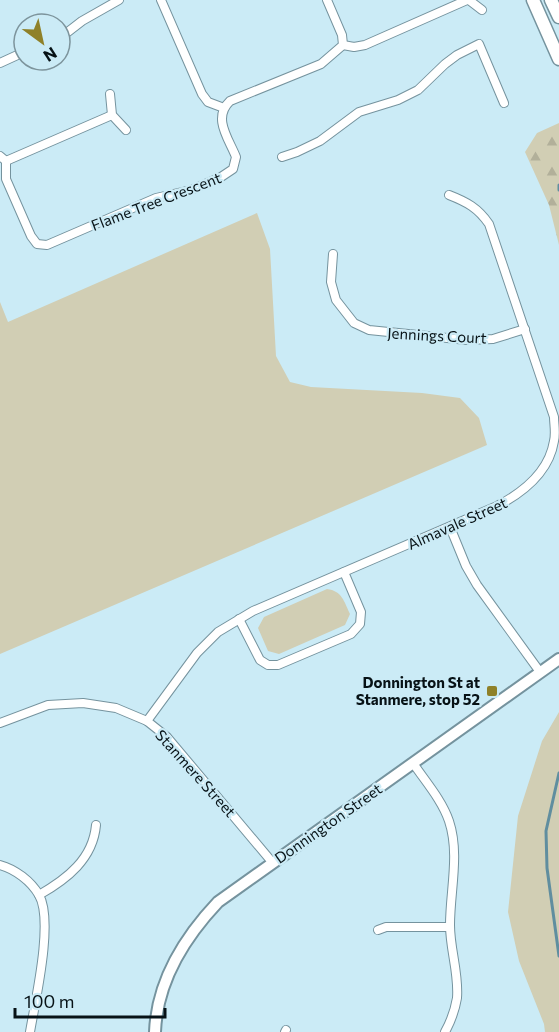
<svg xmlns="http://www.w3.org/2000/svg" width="559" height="1032" font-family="Commissioner,sans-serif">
	<defs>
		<pattern id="forest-firs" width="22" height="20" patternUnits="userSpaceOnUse" patternTransform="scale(1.5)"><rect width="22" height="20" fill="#d1ceb4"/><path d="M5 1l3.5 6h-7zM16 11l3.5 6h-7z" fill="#b2b09a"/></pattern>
	</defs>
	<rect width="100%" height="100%" fill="#cbebf6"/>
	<!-- green -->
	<g fill="#d1ceb4">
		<polygon points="257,213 270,249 276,356 290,382 311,387 422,393 460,398 479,418 487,445 0,654 0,302 8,322"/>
		<path d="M327,589C342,591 344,601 350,614L345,625L279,654L268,651L258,628L264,617Z"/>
		<polygon points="559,712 559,1032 545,1032 544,1024 519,961 508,912 518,816 542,741"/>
	</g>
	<!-- forest -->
	<polygon fill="url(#forest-firs)" points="559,123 559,245 549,205 525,152 537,133"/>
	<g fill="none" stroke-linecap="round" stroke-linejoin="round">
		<!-- stream -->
		<g stroke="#608e9f" stroke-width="3">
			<polyline points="559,185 559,190"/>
			<polyline points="559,773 546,831 547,868 559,956"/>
		</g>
		<!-- minor casing -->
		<g stroke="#75939e" stroke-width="10">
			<g id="minor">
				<polyline points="161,0 202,94 208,102 224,108"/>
				<polyline points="469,0 482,10"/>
				<polyline points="60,38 82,21 119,0"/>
				<polyline points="343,45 354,47 365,45 467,0"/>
				<polyline points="0,63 24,52"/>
				<polyline points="110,94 112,115 126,130"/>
				<path d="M0,156L6,161V179L31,236L37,244L47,245L156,198L191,190L221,177L233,169L236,157C229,139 212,118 230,101L321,64L343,45L342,35L327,0"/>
				<polyline points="282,157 297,152 320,141 359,112 398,100 418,90 445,64 457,55 479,44 504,103"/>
				<polyline points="6,161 112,115"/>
				<polyline points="333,254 331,282 336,300 354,323 369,330 467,340 493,339 525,329"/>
				<polyline points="450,527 466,566 477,585 540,672"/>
				<polyline points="239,619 260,660 268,665 278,665 351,634 360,624 361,612 344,572"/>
				<path d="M147,721L197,653L218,632L253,611L497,506C524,492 549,472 554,441C556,433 554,424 554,417L489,224C478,208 467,202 449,195"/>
				<polyline points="0,723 48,705 83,703 116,708 147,721 167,737 272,862"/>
				<path d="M413,763C425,781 442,800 449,821C460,854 450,891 450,925C450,950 459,973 457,998C455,1010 451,1021 445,1032"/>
				<path d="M0,865C15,869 31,881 39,895C54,921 35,1002 30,1032"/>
				<path d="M39,895C67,879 93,859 96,825"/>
				<polyline points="378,930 386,927 450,927"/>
				<polyline points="285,1032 286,1030"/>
			</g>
		</g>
		<!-- tertiary casing -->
		<g stroke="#75939e" stroke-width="14">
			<path id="tertiary" d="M155,1032C157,981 184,938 218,902L559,659"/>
		</g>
		<!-- primary casing -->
		<g stroke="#75939e" stroke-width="15">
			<g id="primary">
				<polyline points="533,0 559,59"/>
				<polyline points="551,0 559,17"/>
			</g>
		</g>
		<!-- minor -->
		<use href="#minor" stroke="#fff" stroke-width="8"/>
		<!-- tertiary -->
		<use href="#tertiary" stroke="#fff" stroke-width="10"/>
		<!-- primary -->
		<use href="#primary" stroke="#fff" stroke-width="12"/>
	</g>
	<!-- markers -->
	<rect fill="#8f8129" stroke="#cbebf6" stroke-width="2" x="486" y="685" width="12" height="12" rx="3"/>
	<g text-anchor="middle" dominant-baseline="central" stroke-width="4.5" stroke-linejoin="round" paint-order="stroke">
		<!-- street labels -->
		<g font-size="15" fill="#071216" stroke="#cbebf6">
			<text transform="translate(156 201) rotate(-21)">Flame Tree Crescent</text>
			<text transform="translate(437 335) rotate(3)">Jennings Court</text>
			<text transform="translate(457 523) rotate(-24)">Almavale Street</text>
			<text transform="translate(196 773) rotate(48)">Stanmere Street</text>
			<text transform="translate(328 823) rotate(-35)">Donnington Street</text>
		</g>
		<!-- poi labels -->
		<g font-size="15" font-weight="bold" fill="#071216" stroke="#cbebf6" text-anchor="end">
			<text x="480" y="682">Donnington St at<tspan x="480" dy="17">Stanmere, stop 52</tspan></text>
		</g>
	</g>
	<!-- north arrow -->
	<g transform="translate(42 42) rotate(147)"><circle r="28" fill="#cbebf6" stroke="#7d949c" stroke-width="1.5"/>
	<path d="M0-4.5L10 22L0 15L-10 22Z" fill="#8f8129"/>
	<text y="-9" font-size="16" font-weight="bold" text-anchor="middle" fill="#071216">N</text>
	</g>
	<!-- scale -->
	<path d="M15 1008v9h150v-9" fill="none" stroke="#071216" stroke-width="3"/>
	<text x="24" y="1008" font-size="18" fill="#071216" stroke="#cbebf6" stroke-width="4.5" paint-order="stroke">100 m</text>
</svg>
